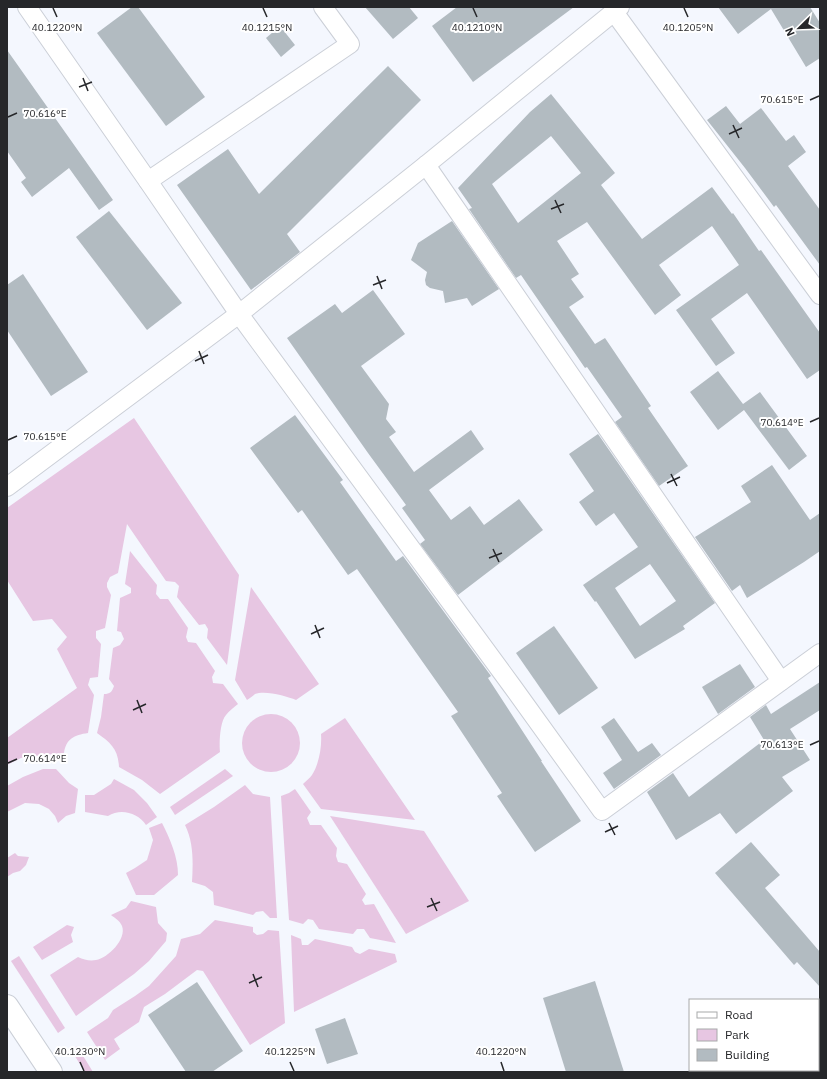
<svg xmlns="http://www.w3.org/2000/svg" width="827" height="1079" font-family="'IBM Plex Sans',sans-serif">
	<rect width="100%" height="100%" fill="#f4f7fe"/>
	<!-- green -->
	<g fill="#e7c6e2">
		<path d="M134,418L239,575L227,665L207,638L208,629L205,624L199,625L177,597L179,586L175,582L166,581L127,524L118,573L110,577L107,583V587L111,595L105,628L96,631V638L101,644L98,677L90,678L88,685L94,695L88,733C74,735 66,739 64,753L43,755L21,758L7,765V738L77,688L57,649L67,637L52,619L33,621L7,580V508Z"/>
		<path d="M130,551L157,585L156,594L160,599H168L188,628L186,637L188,642L196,643L215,671L212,677L213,683L223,684L238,704C234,707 229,711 226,715C220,721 219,743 220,752L160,794L142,780L119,767C118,749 111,743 97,733L101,717L104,694C110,694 112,692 114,686L109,679L113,648L120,645L124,639L121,632L117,631L120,598L131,593V588L125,584Z"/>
		<path d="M251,587L319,684L296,700C287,696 265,690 255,694C253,696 250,698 247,700L235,680Z"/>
		<circle cx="271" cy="743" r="29"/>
		<path d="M345,718L415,820L321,809L303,784C306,781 310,778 312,775C319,764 322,747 321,734Z"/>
		<polygon points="43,769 56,769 69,783 78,789 75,813 66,816 58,823 55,816 49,809 39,804 25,803 7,812 7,786 23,777"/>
		<polygon points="225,769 233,776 175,815 170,807"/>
		<path d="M114,779L134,790L147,803L157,817L146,825C138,813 121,808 108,816L85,812V795H94L111,784Z"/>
		<path d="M245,785L253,794L270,797L277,918H270L263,911L256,912L253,915L214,905L213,892L205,886L192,882C193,864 194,843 185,825L214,807Z"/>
		<polygon points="295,789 311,812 307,818 310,825 321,825 337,848 336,856 338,862 347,864 366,894 362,900 365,905 374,904 396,943 370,938 364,929 357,929 353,934 319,929 313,920 308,919 303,924 289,920 281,796 289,793"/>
		<polygon points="330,816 424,831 469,901 406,934"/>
		<path d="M162,823C170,839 178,857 178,875L154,895H136L126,873L135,868L147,860L153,840L149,828Z"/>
		<polygon points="15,853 18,856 29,857 26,865 20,871 13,873 7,877 7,858"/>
		<path d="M131,901L156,907L158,923L167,933L166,941L149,961L134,974L76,1016L50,975L78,957C84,960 90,961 96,960C108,958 127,939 122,926C120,921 115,918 111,915L126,908Z"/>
		<polygon points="215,920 253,927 253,932 257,935 263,934 268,930 279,931 285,1023 250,1045 203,971 197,970 165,994 144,1007 139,1022 114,1039 120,1049 105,1060 87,1032 108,1018 113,1010 135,996 149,986 176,956 181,939 200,934"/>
		<polygon points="67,925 74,927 71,935 73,942 42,960 33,947"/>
		<polygon points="291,935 301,939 302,945 308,945 315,939 352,947 355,952 360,954 369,949 395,954 397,962 294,1012"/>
		<polygon points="19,956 65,1028 58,1033 11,961"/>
		<polygon points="77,1046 93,1072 85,1072 71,1050"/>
	</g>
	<!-- building -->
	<g fill="#b2bbc1" fill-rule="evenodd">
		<polygon points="132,7 138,7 205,97 166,126 97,33"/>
		<polygon points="365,7 409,7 418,18 393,39"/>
		<polygon points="457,7 574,7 473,82 432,26"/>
		<polygon points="718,7 810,7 820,23 820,58 806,67 771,9 738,34"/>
		<polygon points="280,26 295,45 281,57 266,38"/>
		<polygon points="7,50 113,200 99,210 69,168 32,197 21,182 26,178 7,151"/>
		<polygon points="388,66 421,100 287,234 300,252 251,290 177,185 228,149 259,194"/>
		<path d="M551,94L615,173L601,185L642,239L712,187L732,214L733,213L759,251L761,250L820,333V370L807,379L747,293L711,319L735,353L716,366L676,310L739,265L712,226L659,265L681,295L655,315L587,222L557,241L579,274L571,279L584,297L569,307L595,344L605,338L651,406L648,408L688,466L659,486L615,422L622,417L587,367L585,368L521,275L516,278L469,209L472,208L458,188L530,112ZM551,136L581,173L518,223L492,184Z"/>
		<polygon points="726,106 740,124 761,108 786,141 794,135 806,152 788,166 820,210 820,265 776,205 774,207 745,168 707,120"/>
		<polygon points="109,211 182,303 147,330 76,237"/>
		<polygon points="452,221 499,289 472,306 467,298 445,303 443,291 430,288 426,285 425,280 427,272 411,260 418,243"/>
		<polygon points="23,274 88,372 51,396 7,330 7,285"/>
		<polygon points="373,290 405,334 361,366 389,404 386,419 396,432 389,437 414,472 471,430 484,449 429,490 451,520 470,506 484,525 519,499 543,530 458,595 420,544 425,540 402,508 406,505 368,453 287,338 335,304 342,313"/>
		<polygon points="718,371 743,404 760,392 807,456 789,470 744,410 718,430 690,392"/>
		<polygon points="295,415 343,480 340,482 396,561 403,556 491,676 488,678 542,761 541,761 581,821 535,852 497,796 502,793 451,716 458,712 357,569 348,575 302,510 298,513 250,448"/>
		<path d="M598,434L715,603L683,626L685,629L635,659L596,601L595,602L583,585L638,547L614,513L596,526L579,502L594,491L569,454ZM650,564L676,601L640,626L615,588Z"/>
		<polygon points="772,465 810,520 820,513 820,551 804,562 747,598 740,585 732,591 695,537 751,502 741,486"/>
		<polygon points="554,626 598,688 559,715 516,653"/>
		<polygon points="740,664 755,687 718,714 702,687"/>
		<polygon points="820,682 820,710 790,729 810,760 782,777 793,791 736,834 720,813 676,840 647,792 673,773 689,797 764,740 750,717 766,705 771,714"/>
		<polygon points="614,718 638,752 652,743 661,755 614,789 603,773 622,760 601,727"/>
		<polygon points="751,842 780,875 765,888 820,952 820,987 797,962 794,965 715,873"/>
		<polygon points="595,981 624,1072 566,1072 543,998"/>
		<polygon points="197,982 243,1051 212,1072 186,1072 148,1015"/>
		<polygon points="345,1018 358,1054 327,1064 315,1029"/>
	</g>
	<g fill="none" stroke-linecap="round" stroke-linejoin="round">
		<!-- street casing -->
		<g stroke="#cbcfd7" stroke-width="20">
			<g id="street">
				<polyline points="27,7 148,181 239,314 512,686 602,811 820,653"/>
				<polyline points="614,12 820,295"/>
				<polyline points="426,165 781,681"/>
				<polyline points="148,181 350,44 323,7"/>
				<polyline points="7,487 239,314 426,165 620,7"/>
			</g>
		</g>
		<!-- secondary casing -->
		<g stroke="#cbcfd7" stroke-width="24">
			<polyline id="secondary" points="7,1006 51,1072"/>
		</g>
		<!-- street -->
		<use href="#street" stroke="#fff" stroke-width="18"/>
		<!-- secondary -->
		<use href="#secondary" stroke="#fff" stroke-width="22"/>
	</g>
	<!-- ticks -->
	<path fill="none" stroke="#26272a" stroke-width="1.5" d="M53,8L57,17M263,8L267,17M473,8L477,17M684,8L688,17M83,78L88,91M79,87L92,82M810,100L819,96M8,117L17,113M733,125L739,138M729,134L742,128M555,200L561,213M551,209L564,204M377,276L382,289M373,285L386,280M199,351L204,364M195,361L208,355M810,422L819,418M8,440L17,436M671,474L677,486M667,483L680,477M493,549L499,562M489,558L502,553M315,625L320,638M311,634L324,628M137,700L142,713M133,710L146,704M810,745L819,741M8,763L17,759M609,823L615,835M605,832L618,826M431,898L437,911M427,907L440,902M253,974L258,987M249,983L262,977M80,1062L84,1071M290,1062L294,1071M501,1062L504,1071"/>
	<g font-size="10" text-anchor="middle" fill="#26272a" stroke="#fff" stroke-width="4" stroke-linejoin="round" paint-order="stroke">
		<text x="57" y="31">40.1220°N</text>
		<text x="267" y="31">40.1215°N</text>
		<text x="477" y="31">40.1210°N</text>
		<text x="688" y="31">40.1205°N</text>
		<text x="782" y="103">70.615°E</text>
		<text x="45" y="117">70.616°E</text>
		<text x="782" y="426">70.614°E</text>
		<text x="45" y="440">70.615°E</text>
		<text x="782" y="748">70.613°E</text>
		<text x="45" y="762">70.614°E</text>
		<text x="80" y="1055">40.1230°N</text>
		<text x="290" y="1055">40.1225°N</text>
		<text x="501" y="1055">40.1220°N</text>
	</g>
	<!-- border -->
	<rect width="827" height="1079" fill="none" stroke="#26272a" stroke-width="16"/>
	<!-- legend -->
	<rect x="689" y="999" width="130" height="72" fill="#ffffff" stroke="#a8a9aa"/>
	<rect x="697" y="1012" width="20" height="6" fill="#ffffff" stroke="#a8a9aa"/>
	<text x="725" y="1019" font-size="12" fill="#26272a">Road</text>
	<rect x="697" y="1029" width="20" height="12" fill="#e7c6e2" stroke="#a8a9aa"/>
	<text x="725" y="1039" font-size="12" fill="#26272a">Park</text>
	<rect x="697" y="1049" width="20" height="12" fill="#b2bbc1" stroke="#a8a9aa"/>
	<text x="725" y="1059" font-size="12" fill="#26272a">Building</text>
	<!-- north arrow -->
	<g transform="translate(799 28) rotate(247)" stroke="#ffffff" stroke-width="3" paint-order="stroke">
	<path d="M0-3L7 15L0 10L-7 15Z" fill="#26272a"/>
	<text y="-6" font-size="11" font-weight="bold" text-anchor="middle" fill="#26272a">N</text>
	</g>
</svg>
